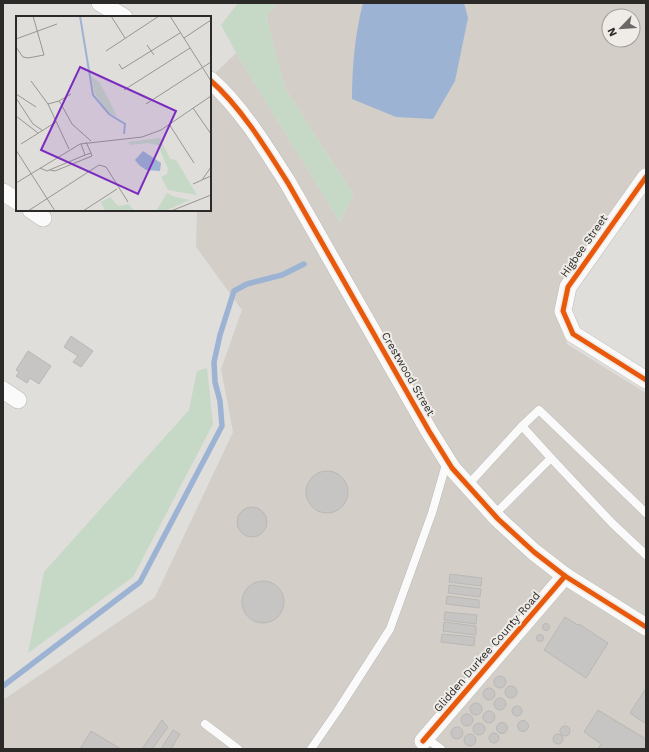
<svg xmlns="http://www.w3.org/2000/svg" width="649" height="752" font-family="'Work Sans',sans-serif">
	<rect width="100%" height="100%" fill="#e0dedb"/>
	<!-- built -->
	<path fill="#d3cfc8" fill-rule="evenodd" d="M277,3H646V169L559,312L567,344L646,393V749H3V700L155,597L233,432L221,369L242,310L196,247L197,210H210V78L236,53L340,222L353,194L285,88L266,16ZM609,16H633V40H609Z"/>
	<!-- green -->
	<g fill="#c6d9c6">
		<polygon points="238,3 277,3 266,16 285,88 353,194 340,222 236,53 221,25"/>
		<polygon points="207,368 213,424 133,577 28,653 44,572 189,410 197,371"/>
	</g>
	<!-- water -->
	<path fill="#9db3d3" d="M363,3H464L468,18L455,81L433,119L396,117L352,99C352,67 355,34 363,3Z"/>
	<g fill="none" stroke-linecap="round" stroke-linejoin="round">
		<!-- stream -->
		<polyline stroke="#9db3d3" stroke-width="5.5" points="3,686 140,582 222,426 220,401 215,382 214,362 220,335 234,291 247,284 282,275 304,264"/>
	</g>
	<!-- building -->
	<g fill="#c6c5c3" stroke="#bab8b6">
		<polygon points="71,336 93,351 81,367 73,362 78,356 64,347"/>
		<polygon points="28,351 51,366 39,384 30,378 27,383 16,376 19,372 16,370"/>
		<circle cx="327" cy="492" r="21"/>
		<circle cx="252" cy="522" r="15"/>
		<polygon points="450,574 482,578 481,586 449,582"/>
		<circle cx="263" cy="602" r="21"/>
		<polygon points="449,585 481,589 480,597 448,593"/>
		<polygon points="447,596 479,600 479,608 446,604"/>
		<polygon points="445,612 477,615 476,624 444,620"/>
		<polygon points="565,617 578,625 579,624 608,643 586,678 544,650"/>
		<polygon points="444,622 476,626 476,635 443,631"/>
		<circle cx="546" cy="627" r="3.5"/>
		<polygon points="442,634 475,637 474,646 441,642"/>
		<circle cx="540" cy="638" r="3.5"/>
		<circle cx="500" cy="682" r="6"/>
		<circle cx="511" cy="692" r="6"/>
		<circle cx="489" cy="694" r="6"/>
		<polygon points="646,688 646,724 630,713"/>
		<circle cx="500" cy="704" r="6"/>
		<circle cx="476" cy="709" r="6"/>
		<circle cx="517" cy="711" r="5"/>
		<polygon points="598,710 646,739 646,749 598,749 601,744 584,732"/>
		<circle cx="489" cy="717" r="6"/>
		<circle cx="467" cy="720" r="6"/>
		<polygon points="162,720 168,727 152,749 142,749"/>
		<circle cx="523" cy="726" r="5.5"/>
		<circle cx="479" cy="729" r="6"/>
		<circle cx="502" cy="728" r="5.5"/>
		<circle cx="565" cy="731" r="5"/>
		<circle cx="457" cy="733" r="6"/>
		<polygon points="173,730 180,734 171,749 161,749"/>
		<polygon points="91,731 121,749 80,749"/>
		<circle cx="494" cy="738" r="5"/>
		<circle cx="470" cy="740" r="6"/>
		<circle cx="558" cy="739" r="5"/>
	</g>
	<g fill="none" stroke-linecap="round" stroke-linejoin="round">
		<!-- service casing -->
		<g stroke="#bbbab8" stroke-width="9">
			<g id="service">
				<polyline points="522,426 539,410 646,513"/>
				<polyline points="467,486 522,426 551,458"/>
				<polyline points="494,515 551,458 612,523 646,555"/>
				<polyline points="205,724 238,749"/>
				<polyline points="426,738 441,749"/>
				<polyline points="311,749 338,710 390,629 432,513 447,461"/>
			</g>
		</g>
		<!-- minor casing -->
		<g stroke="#bbbab8" stroke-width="18">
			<g id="minor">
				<polyline points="100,3 124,17"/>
				<path d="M210,80C240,106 266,148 288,183L429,431L452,468L498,519L534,552L565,576L646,627"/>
				<polyline points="646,177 568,287 563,311 573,334 646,380"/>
				<polyline points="3,192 17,201"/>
				<polyline points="31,210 43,218"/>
				<polyline points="3,390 18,400"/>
				<polyline points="423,741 565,576"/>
			</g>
		</g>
		<!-- service -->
		<use href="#service" stroke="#fafafa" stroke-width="8"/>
		<!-- minor -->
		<use href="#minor" stroke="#fafafa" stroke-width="17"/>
		<!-- cycleway casing -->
		<g stroke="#efece8" stroke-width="8">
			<g id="cycleway">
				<path d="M210,80C240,106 266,148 288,183L429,431L452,468L498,519L534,552L565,576L646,627"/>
				<polyline points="646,177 568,287 563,311 573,334 646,380"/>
				<polyline points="423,741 565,576"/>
			</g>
		</g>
		<!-- cycleway -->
		<use href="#cycleway" stroke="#e8590c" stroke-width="5"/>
	</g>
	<g text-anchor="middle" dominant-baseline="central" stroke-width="4" stroke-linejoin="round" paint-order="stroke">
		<!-- street labels -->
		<g font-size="11" fill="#2b2a28" stroke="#efece8">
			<text transform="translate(584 246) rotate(-55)">Higbee Street</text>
			<text transform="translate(408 374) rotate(60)">Crestwood Street</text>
			<text transform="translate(487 652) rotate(-49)">Glidden Durkee County Road</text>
		</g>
	</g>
	<!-- overview -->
	<g transform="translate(16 16)">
		<rect width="195" height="195" fill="#e0dedb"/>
		<path d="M75,60L84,67L101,100L93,97L79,78ZM144,122L154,143L160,144L181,179L152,174L145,161L151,158L152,153L142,129L132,127L114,129L112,126ZM151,177L159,181L174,184L149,195H140ZM94,181L102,190L113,188L118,195H89L85,186Z" fill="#c6d9c6"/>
		<path d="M127,135L145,147L144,155L130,154L123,149L119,144Z" fill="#9db3d3"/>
		<path fill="none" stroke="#9db3d3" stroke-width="2" d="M64,0L77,79L93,98L109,108L108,118"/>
		<path fill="none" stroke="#989693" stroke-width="1" d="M95,0L109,22M154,0L195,65M168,22L195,4M0,23L41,8M131,29L138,39M0,31L7,41L12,42L28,39L17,0M90,35L143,0M103,48L106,53L164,17M15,65L32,88M108,74L174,32M0,78L20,91M55,78L43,85L45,88L56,108L75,125M0,82L17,108L26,114M43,85L32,88L53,133M130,88L195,46M177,92L195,118M0,100L22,117M153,108L178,147M5,128L40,106M0,134L39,195M69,139L75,137L70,126M24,152L31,155L69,139L65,128M34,154L39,155L76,140L75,137M186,164L195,151M0,167L64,128L126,121L145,114L195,80M177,168L195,160M12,195L83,149L90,151L112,186M67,195L101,173M155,195L195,179"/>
		<path fill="#7b2cbf" fill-opacity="0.15" stroke="#7b2cbf" stroke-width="2" d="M64,51L160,95L122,178L25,134Z"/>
		<rect width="195" height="195" fill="none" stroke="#2b2a28" stroke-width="2"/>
	</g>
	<!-- border -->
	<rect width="649" height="752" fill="none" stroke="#2b2a28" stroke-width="8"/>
	<!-- north arrow -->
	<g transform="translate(621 28) rotate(245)"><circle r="19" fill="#efece8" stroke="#a19e9b"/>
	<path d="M0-3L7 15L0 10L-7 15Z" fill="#6a6967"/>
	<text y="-6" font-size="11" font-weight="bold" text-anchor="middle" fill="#2b2a28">N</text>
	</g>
</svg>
